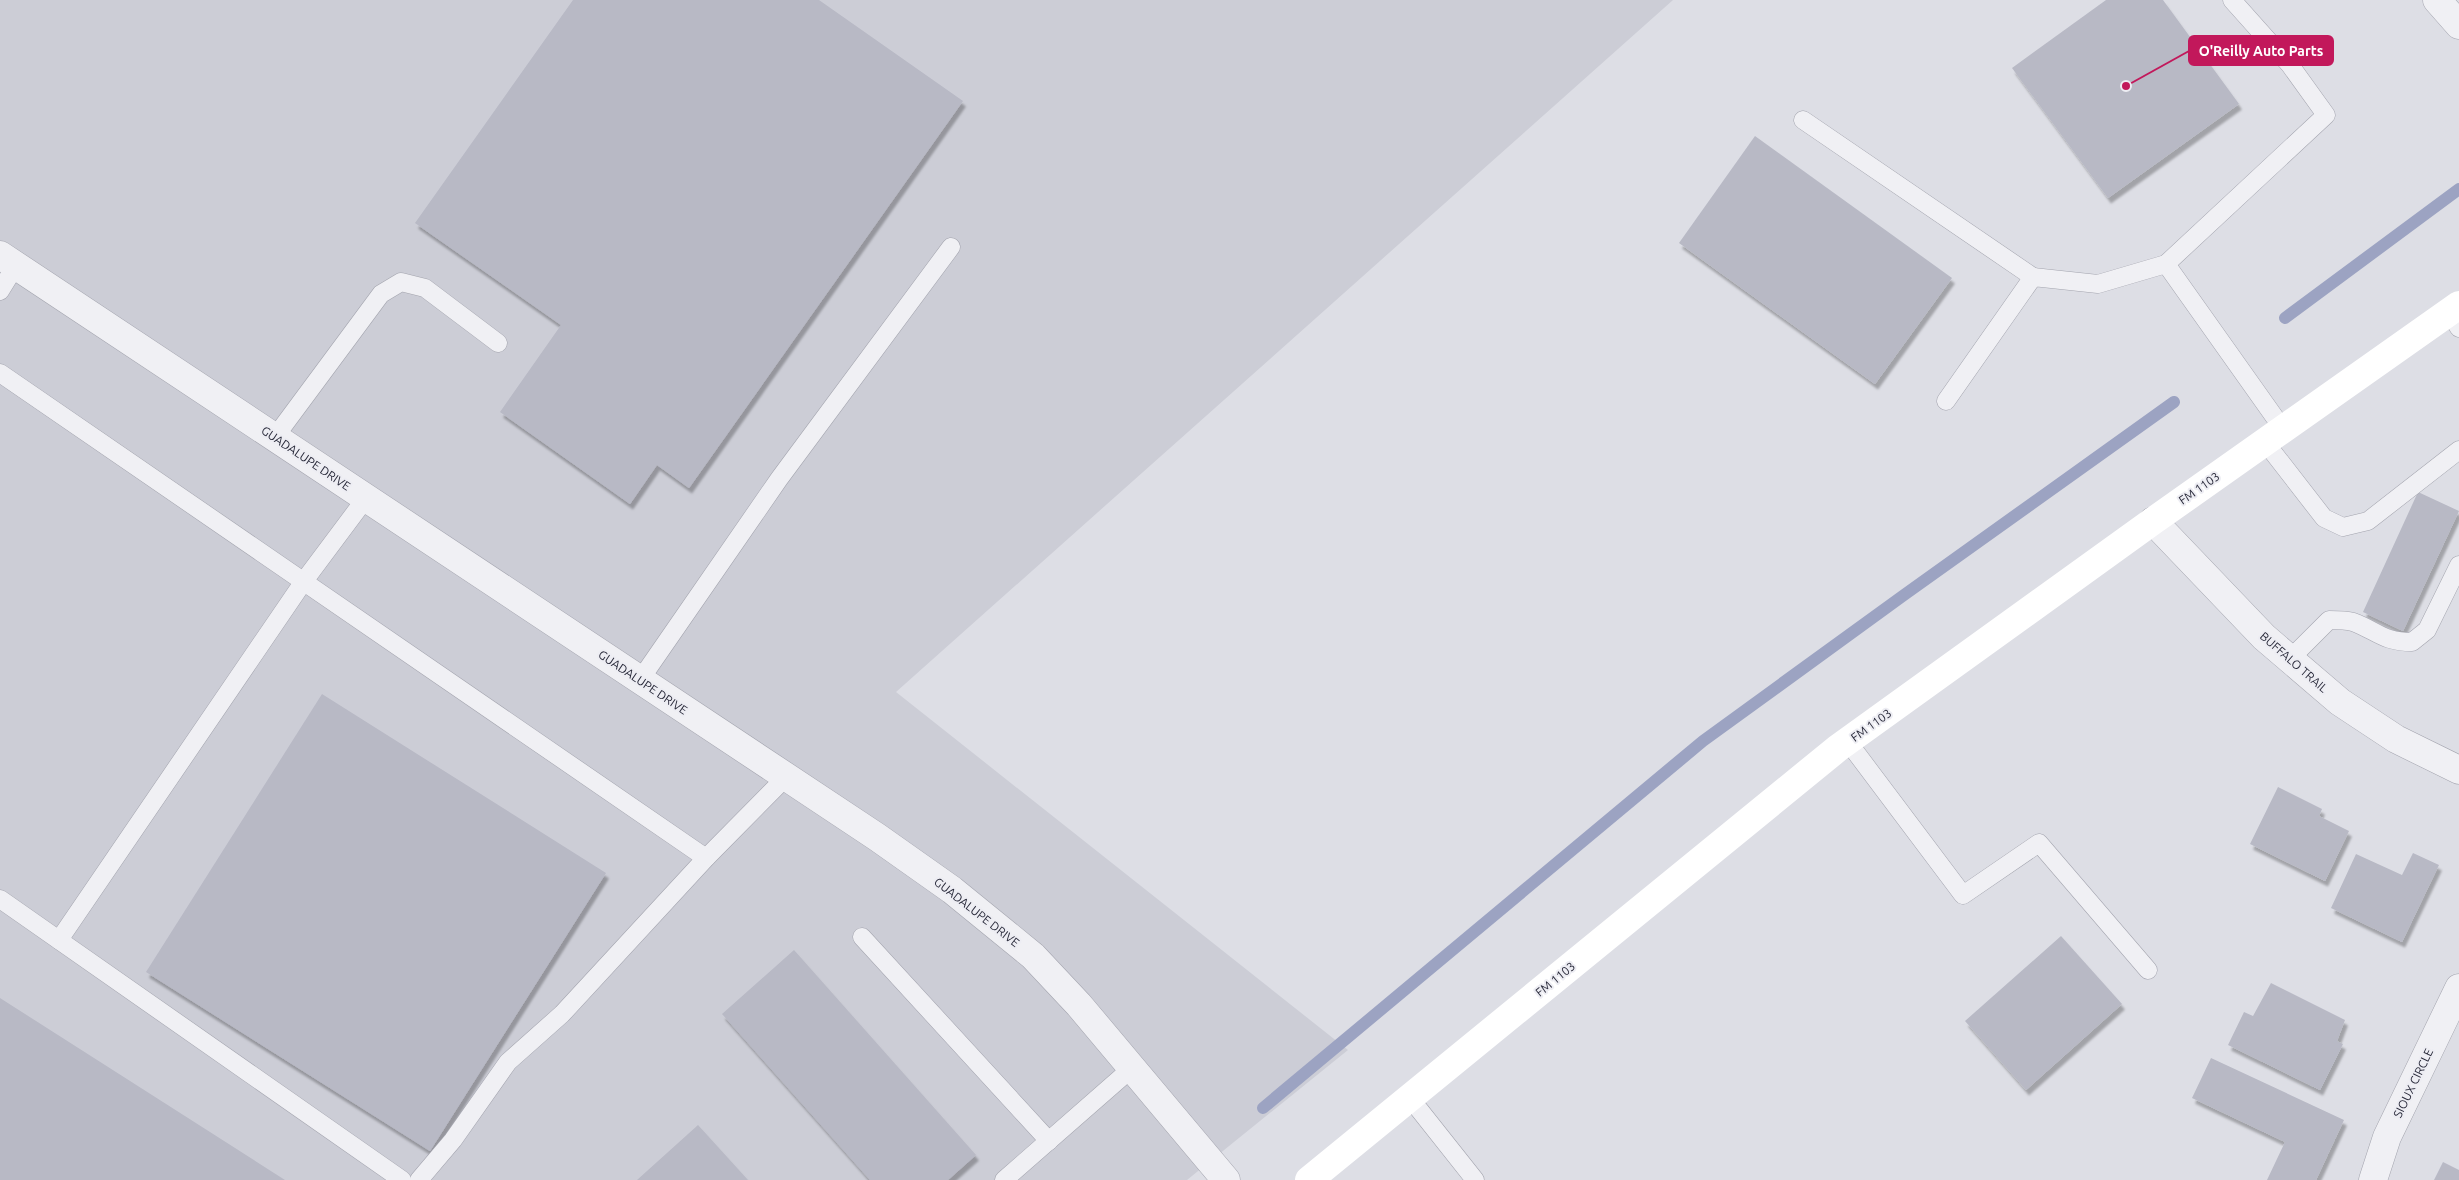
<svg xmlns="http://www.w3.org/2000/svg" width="2459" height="1180" font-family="Ubuntu,sans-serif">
	<defs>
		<filter id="shadow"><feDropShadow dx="3" dy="5.5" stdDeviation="1" flood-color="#0004"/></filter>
	</defs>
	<rect width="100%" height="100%" fill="#dddee5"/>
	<!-- built -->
	<polygon fill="#cccdd6" points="0,0 1673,0 896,692 1348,1050 1187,1180 0,1180"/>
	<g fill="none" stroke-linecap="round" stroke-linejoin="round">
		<!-- stream -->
		<g stroke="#9ca3c2" stroke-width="12">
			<polyline points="2285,318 2459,189"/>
			<polyline points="1263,1108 1703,741 1904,595 2174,402"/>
		</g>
	</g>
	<!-- building -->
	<g fill="#b8b9c5" filter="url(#shadow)">
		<polygon points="573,0 819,0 963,101 689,488 657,465 630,504 500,412 561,325 415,223"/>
		<polygon points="2106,0 2163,0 2239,104 2108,198 2012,68"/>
		<polygon points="1755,136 1952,278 1875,384 1679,243"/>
		<polygon points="2418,492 2459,511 2403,631 2363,612"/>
		<polygon points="322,694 606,873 430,1151 146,972"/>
		<polygon points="2278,787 2322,809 2319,816 2349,831 2325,881 2250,844"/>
		<polygon points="2413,853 2439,865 2402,942 2331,908 2356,854 2402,875"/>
		<polygon points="2061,936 2122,1004 2026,1090 1965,1021"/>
		<polygon points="794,950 976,1155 948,1180 870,1180 722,1014"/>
		<polygon points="2271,983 2345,1020 2337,1041 2343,1044 2320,1090 2228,1045 2244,1012 2253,1016"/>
		<polygon points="0,998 285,1180 0,1180"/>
		<polygon points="2211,1058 2344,1120 2316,1180 2267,1180 2285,1142 2192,1098"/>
		<polygon points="698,1125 748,1180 637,1180"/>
		<polygon points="2443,1162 2459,1170 2459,1180 2434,1180"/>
	</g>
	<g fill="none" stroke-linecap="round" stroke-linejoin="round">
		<!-- lane casing -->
		<g stroke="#a3a4ae" stroke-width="19">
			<g id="lane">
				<polyline points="1803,120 2033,277"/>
				<polyline points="2166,264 2326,115 2290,65 2232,0"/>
				<polyline points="0,291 16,265"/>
				<polyline points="2449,312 2459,328"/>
				<polyline points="0,373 706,858"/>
				<polyline points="1946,401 2033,277 2098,284 2166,264 2283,429"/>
				<polyline points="275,437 381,294 401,282 425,288 498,343"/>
				<polyline points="2265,442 2324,518 2343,527 2368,521 2459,450"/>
				<path d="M2290,659L2329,620C2336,620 2346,620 2353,622C2377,631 2383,642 2412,642L2427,630L2459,565"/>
				<polyline points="640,680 779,479 951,247"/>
				<polyline points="1848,742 1963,895 2039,843 2148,970"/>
				<polyline points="0,899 402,1180"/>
				<polyline points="862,937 1049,1141"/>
				<polyline points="59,940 304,581 366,498"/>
				<polyline points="1410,1098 1475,1180"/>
				<polyline points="419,1180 453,1140 508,1062 562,1014 706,858 786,777"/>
				<polyline points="1004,1180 1132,1068"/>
			</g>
		</g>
		<!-- street casing -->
		<g stroke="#a3a4ae" stroke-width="29">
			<g id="street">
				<polyline points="2437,0 2459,25"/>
				<polyline points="0,255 877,837 952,890 1033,956 1079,1005 1226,1180"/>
				<polyline points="2153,521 2264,637 2340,702 2396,739 2459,770"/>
				<polyline points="2373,1180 2387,1137 2459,988"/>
			</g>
		</g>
		<!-- lane -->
		<use href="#lane" stroke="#f0f0f4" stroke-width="18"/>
		<!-- street -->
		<use href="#street" stroke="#f0f0f4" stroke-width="28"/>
		<!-- secondary -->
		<polyline stroke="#fff" stroke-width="28" points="1309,1180 1838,748 2153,521 2459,305"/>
	</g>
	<g text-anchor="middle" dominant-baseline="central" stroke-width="4" stroke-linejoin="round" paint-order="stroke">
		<!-- street labels -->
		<g font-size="12" fill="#292a3a" stroke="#ededf3">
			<text transform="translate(306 458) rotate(34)">GUADALUPE DRIVE</text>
			<text transform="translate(2199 488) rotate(-35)">FM 1103</text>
			<text transform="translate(2294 662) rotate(41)">BUFFALO TRAIL</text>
			<text transform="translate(643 682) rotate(34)">GUADALUPE DRIVE</text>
			<text transform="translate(1871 725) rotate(-36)">FM 1103</text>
			<text transform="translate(977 912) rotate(38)">GUADALUPE DRIVE</text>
			<text transform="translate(1555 979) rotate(-39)">FM 1103</text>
			<text transform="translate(2413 1083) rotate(-64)">SIOUX CIRCLE</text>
		</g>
	</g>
	<!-- callouts -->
	<path fill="none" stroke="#c2185b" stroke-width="2" d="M2126 86L2189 51"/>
	<circle fill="#c2185b" stroke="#ededf3" stroke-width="2" cx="2126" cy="86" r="5"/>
	<rect fill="#c2185b" stroke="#c2185b" stroke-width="2" x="2189" y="36" width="144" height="29" rx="5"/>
	<g font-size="14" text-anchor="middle" font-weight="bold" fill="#fff">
		<text x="2261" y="56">O'Reilly Auto Parts</text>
	</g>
</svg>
